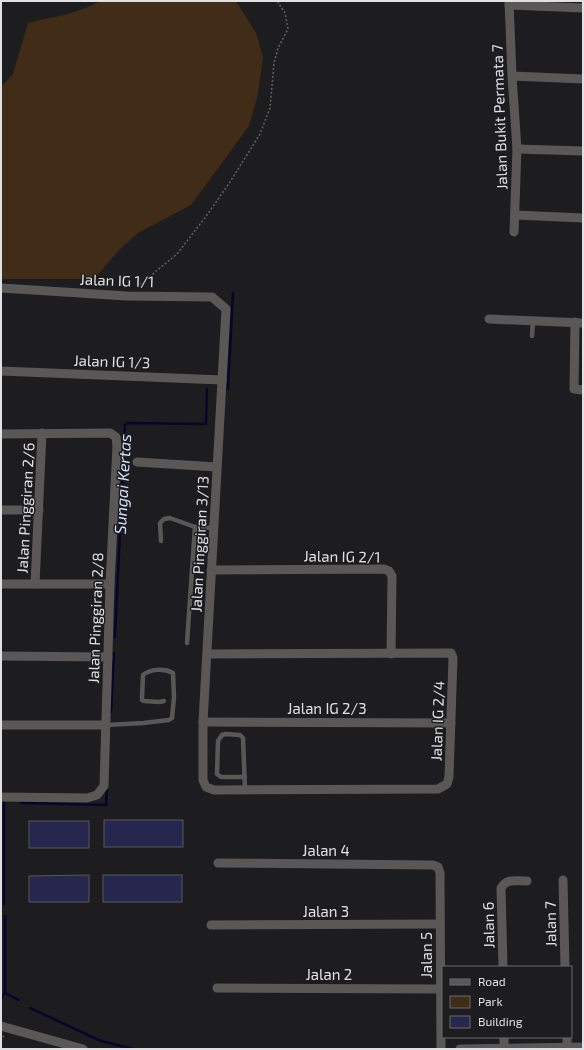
<svg xmlns="http://www.w3.org/2000/svg" width="584" height="1050" font-family="'Exo 2',sans-serif">
	<rect width="100%" height="100%" fill="#1d1d1f"/>
	<!-- green -->
	<path fill="#412c17" d="M100,1H236L256,33L263,57L258,94L249,126L191,205L138,233L119,250L94,279H1V87L13,74L28,23C52,17 78,14 100,1Z"/>
	<g fill="none" stroke-linecap="round" stroke-linejoin="round">
		<!-- stream -->
		<g stroke="#09052a" stroke-width="2.5">
			<polyline points="228,389 233,293"/>
			<polyline points="115,637 125,425 127,423 206,424 207,389"/>
			<polyline points="111,712 114,653"/>
			<polyline points="4,803 4,904"/>
			<polyline points="21,803 106,805 107,787"/>
			<polyline points="5,993 19,1000"/>
			<polyline points="1,998 5,993 5,916"/>
			<polyline points="30,1008 101,1041 133,1049"/>
		</g>
	</g>
	<!-- building -->
	<g fill="#26264f" stroke="#57585a">
		<rect x="104" y="820" width="79" height="27"/>
		<rect x="29" y="821" width="60" height="27"/>
		<polygon points="89,875 89,902 29,902 29,876"/>
		<rect x="103" y="875" width="79" height="27"/>
	</g>
	<g fill="none" stroke-linecap="round" stroke-linejoin="round">
		<!-- path -->
		<g stroke="#616163" stroke-width="1.5" stroke-dasharray="2 2" stroke-linecap="butt">
			<polyline points="137,287 177,254 207,215 230,182 260,134 270,108 274,63 278,48 288,29 285,13 277,1"/>
			<polyline points="1,1041 4,1035"/>
		</g>
		<!-- service -->
		<g stroke="#595857" stroke-width="4.5">
			<polyline points="532,336 533,321"/>
			<polyline points="195,527 214,528"/>
			<polyline points="161,541 160,523 164,519 170,518 195,527 187,643"/>
			<path d="M106,725L143,723L169,720L172,718L174,697L173,673C164,668 150,669 143,675L142,698V700L144,701L159,702L164,701"/>
			<polyline points="245,790 243,738 240,735 226,734 222,735 218,741 217,774 221,777 245,777"/>
		</g>
		<!-- minor -->
		<g stroke="#595857" stroke-width="9">
			<polyline points="509,1 512,76 517,149 514,232"/>
			<polyline points="509,5 583,8"/>
			<polyline points="512,76 583,79"/>
			<polyline points="517,149 583,151"/>
			<polyline points="515,215 583,218"/>
			<polyline points="1,288 127,296 212,297 226,309 203,722 203,780 206,787 214,790 438,789 447,784 449,777 453,658 451,653 207,654"/>
			<polyline points="489,319 583,323"/>
			<polyline points="575,322 574,389 583,390"/>
			<polyline points="1,371 222,380"/>
			<polyline points="1,434 110,433 116,437 117,446 110,584 104,786 97,795 87,798 1,797"/>
			<polyline points="137,462 217,467"/>
			<polyline points="1,510 39,510"/>
			<polyline points="211,570 384,569 389,571 392,576 391,654"/>
			<polyline points="1,584 110,584"/>
			<polyline points="35,584 42,433"/>
			<polyline points="1,656 108,657"/>
			<polyline points="203,722 451,723"/>
			<polyline points="1,725 106,725"/>
			<polyline points="218,863 433,865 438,867 440,873 441,1049"/>
			<polyline points="563,880 565,967"/>
			<polyline points="211,925 440,924"/>
			<path d="M503,967L501,888C507,878 516,881 527,881"/>
			<polyline points="217,988 441,989"/>
			<polyline points="1,1026 83,1049"/>
			<polyline points="504,1037 504,1048"/>
			<polyline points="567,1037 567,1048"/>
			<polyline points="460,1049 583,1047"/>
		</g>
	</g>
	<g text-anchor="middle" dominant-baseline="central" stroke-width="3" stroke-linejoin="round" paint-order="stroke">
		<!-- street labels -->
		<g font-size="15" fill="#e0e0e2" stroke="#1d1d1f">
			<text transform="translate(499 117) rotate(-92)">Jalan Bukit Permata 7</text>
			<text transform="translate(117 280) rotate(2)">Jalan IG 1/1</text>
			<text transform="translate(112 361) rotate(2)">Jalan IG 1/3</text>
			<text transform="translate(25 508) rotate(-87)">Jalan Pinggiran 2/6</text>
			<text transform="translate(199 544) rotate(-87)">Jalan Pinggiran 3/13</text>
			<text transform="translate(342 556) rotate(1)">Jalan IG 2/1</text>
			<text transform="translate(95 618) rotate(-88)">Jalan Pinggiran 2/8</text>
			<text x="327" y="708">Jalan IG 2/3</text>
			<text transform="translate(437 721) rotate(-88)">Jalan IG 2/4</text>
			<text x="326" y="850">Jalan 4</text>
			<text x="326" y="911">Jalan 3</text>
			<text transform="translate(550 924) rotate(-91)">Jalan 7</text>
			<text transform="translate(488 925) rotate(-91)">Jalan 6</text>
			<text transform="translate(426 955) rotate(-90)">Jalan 5</text>
			<text x="329" y="974">Jalan 2</text>
		</g>
		<!-- water labels -->
		<g font-size="16" font-style="italic" fill="#d9dcfa" stroke="#1d1d1f">
			<text transform="translate(122 484) rotate(-87)">Sungai Kertas</text>
		</g>
	</g>
	<!-- border -->
	<rect width="584" height="1050" fill="none" stroke="#e0e0e2" stroke-width="4"/>
	<!-- legend -->
	<rect x="442" y="966" width="130" height="72" fill="#1d1d1f" stroke="#6b6b6d"/>
	<rect x="450" y="979" width="20" height="6" fill="#595857" stroke="#6b6b6d"/>
	<text x="478" y="986" font-size="12" fill="#e0e0e2">Road</text>
	<rect x="450" y="996" width="20" height="12" fill="#412c17" stroke="#6b6b6d"/>
	<text x="478" y="1006" font-size="12" fill="#e0e0e2">Park</text>
	<rect x="450" y="1016" width="20" height="12" fill="#26264f" stroke="#6b6b6d"/>
	<text x="478" y="1026" font-size="12" fill="#e0e0e2">Building</text>
</svg>
